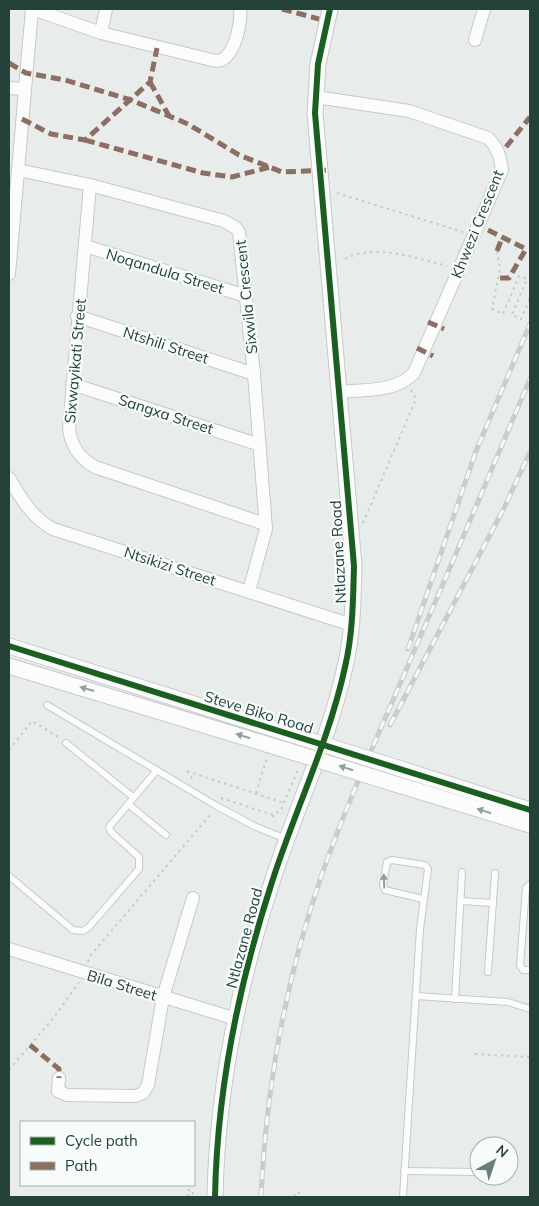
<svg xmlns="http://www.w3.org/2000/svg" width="539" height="1206" font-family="Mulish,sans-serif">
	<rect width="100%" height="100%" fill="#e8edeb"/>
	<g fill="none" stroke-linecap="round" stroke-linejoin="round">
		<!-- service casing -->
		<g stroke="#c5cac8" stroke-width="8">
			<g id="service">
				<polyline points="47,705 215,805 254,826 286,839"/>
				<polyline points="66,743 133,797"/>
				<polyline points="128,804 166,835"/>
				<polyline points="9,876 73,930 82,931 88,928 139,869 139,857 111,832 109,827 157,770"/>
				<polyline points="530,884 526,888 520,965 523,970 530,970"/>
				<polyline points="461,901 493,903"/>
				<polyline points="488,972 495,873"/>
				<polyline points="416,996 508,1002 530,1009"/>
				<polyline points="455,999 462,872"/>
				<polyline points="404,1171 479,1172"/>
				<polyline points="403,1197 420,929 428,869 425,865 392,860 387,862 383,885 385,890 423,899"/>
			</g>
		</g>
		<!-- minor casing -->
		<g stroke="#c5cac8" stroke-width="14">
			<g id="minor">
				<path d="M33,9L101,33L216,61C234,61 242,23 240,9"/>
				<polyline points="101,33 106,9"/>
				<polyline points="475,40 484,9"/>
				<polyline points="9,88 25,89"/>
				<path d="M316,97L409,111L488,138C498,148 500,156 502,170L414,373C395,393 364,389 339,392"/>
				<polyline points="18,170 90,185 224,221 236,228 239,232 254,374 266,529 249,591"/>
				<path d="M90,185L69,428C71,446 79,458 95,467L265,524"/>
				<polyline points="85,246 246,296"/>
				<polyline points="9,274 32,9"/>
				<polyline points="77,316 254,374"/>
				<polyline points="72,384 260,445"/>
				<path d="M9,478C20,497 32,518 53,529L352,625"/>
				<polyline points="9,949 236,1019"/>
				<polyline points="59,1078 58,1091 67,1095 135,1096 143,1093 148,1085 163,997 193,898"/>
			</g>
		</g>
		<!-- tertiary casing -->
		<g stroke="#c5cac8" stroke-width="17">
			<g id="tertiary">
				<polyline points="9,646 296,736"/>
				<polyline points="9,666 289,751"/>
				<polyline points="398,768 530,810"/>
				<polyline points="392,783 530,825"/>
				<path d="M215,1197C217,1091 239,983 272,882C295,810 329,741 345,667C353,633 353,600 354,566L315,113L318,64L330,9"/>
			</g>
		</g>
		<!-- path -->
		<g stroke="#c3ccca" stroke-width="2" stroke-dasharray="2.5 4" stroke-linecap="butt">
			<polyline points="337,193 463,232"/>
			<polyline points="497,251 500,269 492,309 503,314 519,276 527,279 512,315 521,319 530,298"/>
			<path d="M345,259C374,243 416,258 447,266"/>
			<polyline points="363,523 416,399 411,390"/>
			<polyline points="9,750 32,721 60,738"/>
			<polyline points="187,771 194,781"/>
			<polyline points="187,771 284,803"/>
			<polyline points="256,793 267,758"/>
			<polyline points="221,798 273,815 281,810 299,767"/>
			<polyline points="273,815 275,822"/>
			<polyline points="88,962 90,956 211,814"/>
			<polyline points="475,1054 530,1057"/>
			<polyline points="9,1070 55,1016 79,982"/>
			<polyline points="188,1197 188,1190 193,1191 193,1197"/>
			<polyline points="295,1197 295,1193 301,1193 301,1197"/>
		</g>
		<!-- service -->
		<use href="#service" stroke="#fcfcfc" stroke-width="6"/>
		<!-- minor -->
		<use href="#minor" stroke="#fcfcfc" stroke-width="12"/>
		<!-- tertiary -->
		<use href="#tertiary" stroke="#fcfcfc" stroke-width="15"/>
		<!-- rail casing -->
		<g stroke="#c9cdcc" stroke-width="5">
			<g id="rail">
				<polyline points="408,649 476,451 530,324"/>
				<polyline points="390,725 504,508 530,452"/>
				<path d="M261,1197C266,1089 286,979 321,877C347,802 381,729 412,656C452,564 491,471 530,379"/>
			</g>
		</g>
		<!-- rail -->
		<use href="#rail" stroke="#f7fbf9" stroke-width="3" stroke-dasharray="9" stroke-linecap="butt"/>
		<!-- tertiary-bridge casing -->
		<g stroke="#c5cac8" stroke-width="17" stroke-linecap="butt">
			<g id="tertiary-bridge">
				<polyline points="296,736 398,768"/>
				<polyline points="289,751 392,783"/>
			</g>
		</g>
		<!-- tertiary-bridge -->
		<use href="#tertiary-bridge" stroke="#fcfcfc" stroke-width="15"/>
		<!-- quiet -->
		<g stroke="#8d6e63" stroke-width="5" stroke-dasharray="10 5" stroke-linecap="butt">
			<polyline points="282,9 319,19"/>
			<polyline points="9,63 26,73 65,80 131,100 188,124 239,155 282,172 330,170"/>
			<polyline points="150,82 169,116"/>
			<polyline points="22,119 51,134 85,140 150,82 157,48"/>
			<polyline points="85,140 203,173 232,177 270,167"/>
			<polyline points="506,147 530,117"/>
			<polyline points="488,230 526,249 509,278 499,278"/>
			<polyline points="497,251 502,238"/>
			<polyline points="428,322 444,329"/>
			<polyline points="417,348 433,356"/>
			<polyline points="30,1045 59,1069 59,1078"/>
		</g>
		<!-- cycleway casing -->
		<g stroke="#f7fbf9" stroke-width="9">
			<g id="cycleway">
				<polyline points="9,646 530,810"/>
				<path d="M215,1197C217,1091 239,983 272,882C295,810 329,741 345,667C353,633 353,600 354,566L315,113L318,64L330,9"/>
			</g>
		</g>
		<!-- cycleway -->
		<use href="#cycleway" stroke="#1b5e20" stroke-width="6"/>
	</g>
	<!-- one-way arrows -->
	<defs><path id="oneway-solid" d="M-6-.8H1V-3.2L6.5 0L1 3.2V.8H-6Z" transform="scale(1.25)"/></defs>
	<g fill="#909f9b">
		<use href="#oneway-solid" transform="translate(87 689) rotate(-164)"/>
		<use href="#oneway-solid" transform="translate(243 736) rotate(-163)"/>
		<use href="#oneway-solid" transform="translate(346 768) rotate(-163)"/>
		<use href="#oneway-solid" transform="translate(484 811) rotate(-163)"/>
		<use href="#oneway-solid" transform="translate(384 881) rotate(-92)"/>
	</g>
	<g text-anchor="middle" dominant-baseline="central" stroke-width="4.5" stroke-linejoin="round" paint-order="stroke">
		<!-- street labels -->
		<g font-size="15" fill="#24423a" stroke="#f7fbf9">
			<text transform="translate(477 224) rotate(-68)">Khwezi Crescent</text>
			<text transform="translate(165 271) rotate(17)">Noqandula Street</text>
			<text transform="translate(246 297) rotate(-96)">Sixwila Crescent</text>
			<text transform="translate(166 345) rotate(18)">Ntshili Street</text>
			<text transform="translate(75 361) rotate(-85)">Sixwayikati Street</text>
			<text transform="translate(166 414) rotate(18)">Sangxa Street</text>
			<text transform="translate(338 552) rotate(-93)">Ntlazane Road</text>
			<text transform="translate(170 566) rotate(18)">Ntsikizi Street</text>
			<text transform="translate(259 712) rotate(17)">Steve Biko Road</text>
			<text transform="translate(244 938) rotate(-75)">Ntlazane Road</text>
			<text transform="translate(122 985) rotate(17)">Bila Street</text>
		</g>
	</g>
	<!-- border -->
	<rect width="539" height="1206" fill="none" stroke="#24423a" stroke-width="20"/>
	<!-- legend -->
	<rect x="20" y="1121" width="175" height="65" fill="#f7fbf9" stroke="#a3b1ad"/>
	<rect x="30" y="1137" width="25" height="8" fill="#1b5e20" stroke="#a3b1ad"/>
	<text x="65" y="1146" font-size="15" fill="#24423a">Cycle path</text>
	<rect x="30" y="1162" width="25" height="8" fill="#8d6e63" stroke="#a3b1ad"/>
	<text x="65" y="1171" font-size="15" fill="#24423a">Path</text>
	<!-- north arrow -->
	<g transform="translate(494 1161) rotate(40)"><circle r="24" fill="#f7fbf9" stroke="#a3b1ad"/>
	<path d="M0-4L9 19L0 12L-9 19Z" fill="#697e78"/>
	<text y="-8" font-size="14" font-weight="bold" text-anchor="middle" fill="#24423a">N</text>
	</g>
</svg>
